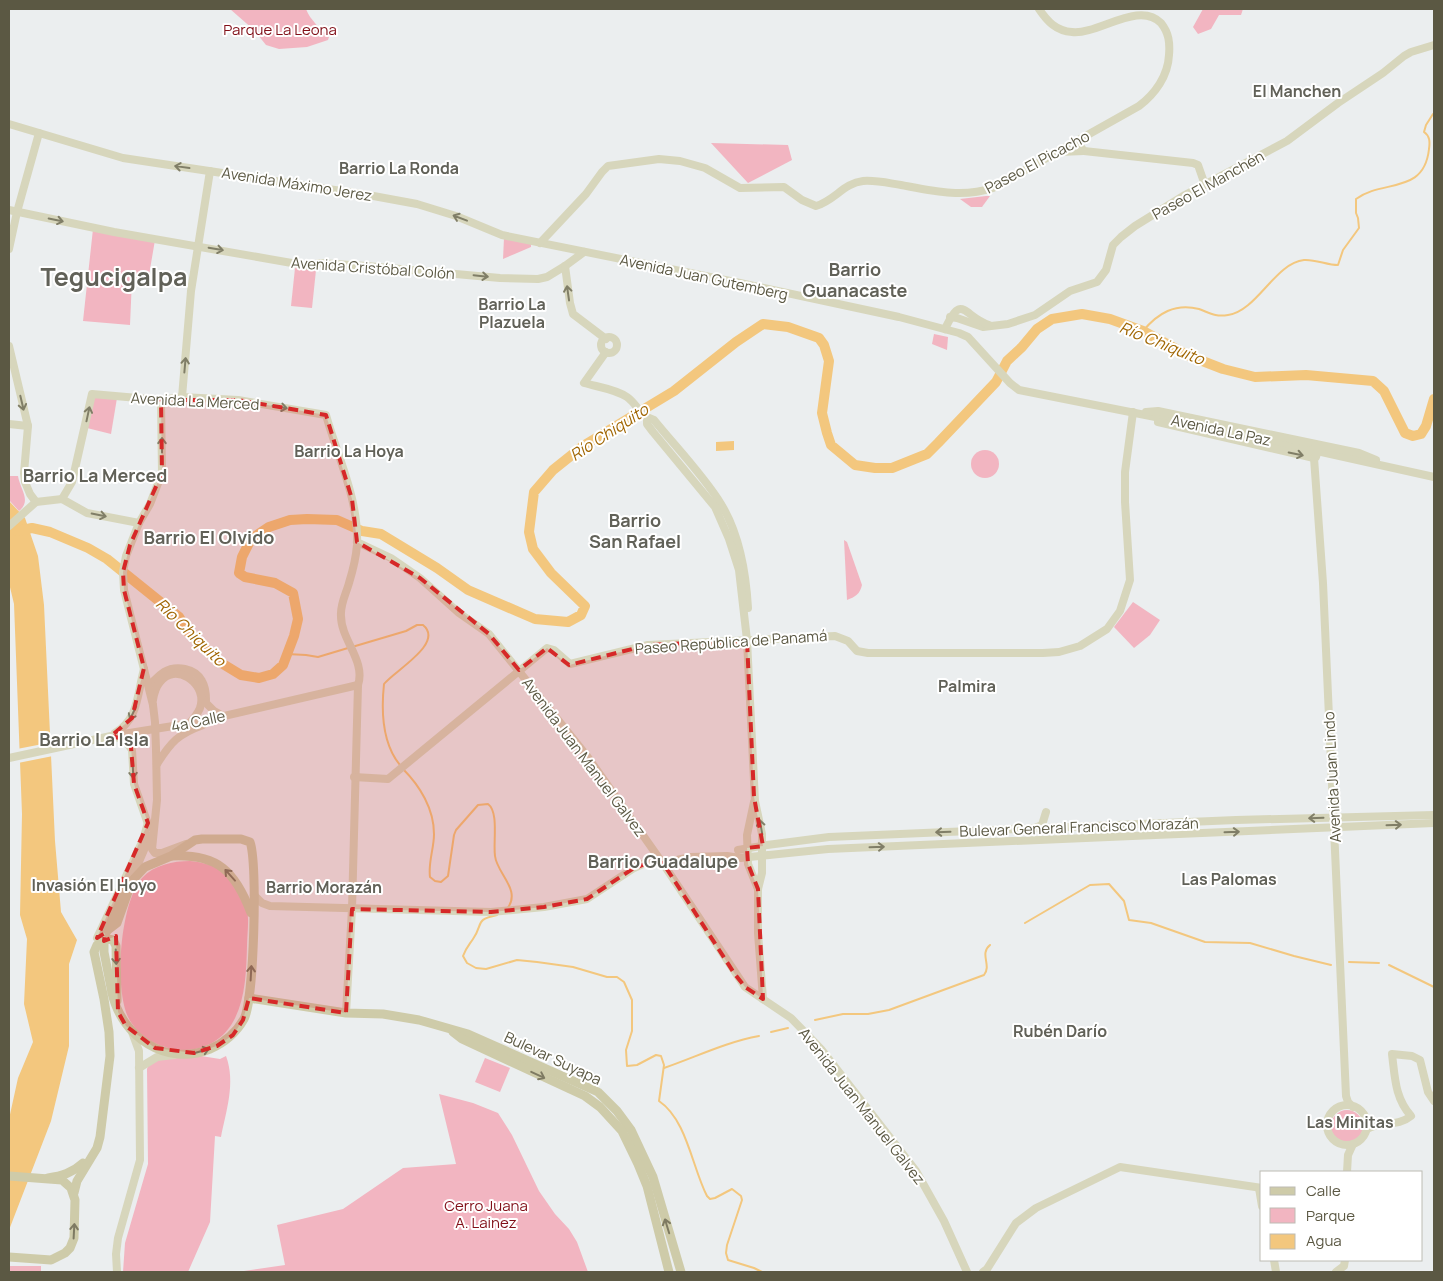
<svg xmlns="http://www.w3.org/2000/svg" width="1443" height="1281" font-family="Manrope,sans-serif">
	<rect width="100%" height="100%" fill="#ebeeef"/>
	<!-- green -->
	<g fill="#f2b5c1">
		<path d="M230,9H306C310,20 321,29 329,37L328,40L307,47L279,49L266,45L254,30Z"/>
		<polygon points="1203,9 1243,9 1241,15 1219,15 1211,29 1198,34 1193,27"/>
		<polygon points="711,143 788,145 792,160 748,183"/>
		<polygon points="986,196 990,196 982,207 971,207 960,199"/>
		<polygon points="93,229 155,240 148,281 132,279 130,325 83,321"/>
		<polygon points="504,238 531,244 531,247 503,259"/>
		<polygon points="295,268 316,270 312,308 291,306"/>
		<polygon points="934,334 948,337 947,350 932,344"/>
		<polygon points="94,397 117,398 111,434 87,428"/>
		<circle cx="985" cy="464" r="14"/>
		<path d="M9,476H18C20,489 32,501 19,511L9,500Z"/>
		<path d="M844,540L847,542L862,585C860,594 855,597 847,600Z"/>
		<polygon points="1133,602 1160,620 1150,635 1134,648 1114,627"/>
		<path d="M190,861C201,862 218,866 226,873C229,876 244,901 246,905C250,917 247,934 247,946C246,981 245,1026 210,1044C201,1048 190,1051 180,1050C159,1048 138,1037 128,1017C114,988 120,903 142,878C154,865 173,861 190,861Z"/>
		<path d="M201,1056L220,1059L226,1056C236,1083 226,1111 221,1137L215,1136L210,1222L188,1272H123L125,1243L148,1164L147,1069L149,1063L155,1060Z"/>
		<polygon points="485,1058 510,1068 500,1092 475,1082"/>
		<polygon points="439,1094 473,1103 498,1113 512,1135 539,1191 555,1214 569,1229 577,1242 588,1272 237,1272 285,1265 277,1225 343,1209 403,1168 456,1164"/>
		<circle cx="1347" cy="1126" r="16"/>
		<rect x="9" y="1266" width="32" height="6"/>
	</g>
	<!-- water -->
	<g fill="#f3c77e">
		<polygon points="734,441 734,450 716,451 716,442"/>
		<polygon points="9,501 25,518 38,556 44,605 55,841 61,912 77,940 69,964 69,1046 51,1121 9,1230 9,1119 18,1078 33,1042 24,1004 27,939 20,915 22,814 14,604 9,583"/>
	</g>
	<!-- pier -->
	<polygon fill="#ebeeef" points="53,742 53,756 18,763 17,749"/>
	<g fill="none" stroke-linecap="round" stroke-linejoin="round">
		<!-- stream -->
		<g stroke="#f3c77e" stroke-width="2">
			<path d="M1143,331C1158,313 1175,303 1199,309C1210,313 1215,317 1228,315C1257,311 1275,263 1304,260C1315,259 1327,265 1338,265L1343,250L1359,228L1358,218L1356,213V199C1383,179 1424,195 1429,149C1430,142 1430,136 1424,132L1426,125L1433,114"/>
			<path d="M352,647L406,631L417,625H423C445,643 394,671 384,684C381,712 382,743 400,765"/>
			<polyline points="287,654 306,655 318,657 348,648"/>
			<path d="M403,769C420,786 434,809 434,834C434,849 428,862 430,877L435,881L441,882L448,876L454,835L456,830L478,805L488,804C499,812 493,842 495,856C497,874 522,890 507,909"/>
			<path d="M497,915C474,920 484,923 473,939C469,945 466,948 463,956L467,963L476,968L486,969L517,960L537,962L573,967L607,977H617L624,982L632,1000V1031L626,1050L627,1066L637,1065L656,1055L661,1056L664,1065L659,1101C687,1120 692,1167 707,1196L710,1199L715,1198L732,1189L741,1196L742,1200L727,1245L726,1253L728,1260L754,1268L762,1272"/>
			<polyline points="1025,923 1090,885 1109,884 1124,901 1129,920 1151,923 1205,942 1250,943 1294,956 1331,965"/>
			<polyline points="1349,962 1379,963"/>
			<polyline points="1389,965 1434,987"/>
			<path d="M815,1020L843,1014H868L889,1010L984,975C992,965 979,954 990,945"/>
			<polyline points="771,1032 788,1028"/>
			<path d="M664,1068C696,1057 726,1042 759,1036"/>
		</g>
		<!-- river -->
		<polyline stroke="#f3c77e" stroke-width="10" points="17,531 32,528 50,532 88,548 107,559 179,617 189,633 218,661 241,675 259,678 273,674 283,665 294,636 298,619 293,593 275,583 245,577 239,573 242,557 251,539 269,527 290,520 307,519 337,520 362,531 381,534 437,568 468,590 535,619 568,622 581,615 585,606 551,573 533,549 529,532 534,492 553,470 583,446 674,391 736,342 763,324 788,327 819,338 824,345 829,361 822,413 827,433 831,445 855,465 875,468 892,468 927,454 938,443 996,382 1007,361 1022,347 1037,329 1052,319 1082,314 1110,319 1143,331 1187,355 1223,369 1255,377 1306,375 1373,381 1384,391 1405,433 1413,436 1421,434 1426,426 1434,399"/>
		<!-- secondary -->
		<g stroke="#d7d6bc" stroke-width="8">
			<polyline points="9,124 123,158 368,195 417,204 456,216 502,235 740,283 899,317 959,333 968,337 1010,383 1019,390 1226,431 1434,477"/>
			<polyline points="1076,141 1084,151 1193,163 1198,165 1205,185"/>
			<polyline points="1059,152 1084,151"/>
			<polyline points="9,210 114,232 309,266 319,263 367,266 500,278 538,279 547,277 565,266 584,252"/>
			<path d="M540,243L586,194L602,172L608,166L659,159L680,161L705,168L740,188L784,187L802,200L816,206C834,201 844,183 863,181C876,180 888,183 901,185C933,191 962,198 993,188L1139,106C1155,94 1168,76 1169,55C1170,43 1169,33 1161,23C1139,0 1098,35 1072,32C1056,31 1047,21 1039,9"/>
			<polyline points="9,249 17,212 39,133"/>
			<polyline points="565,266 570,303 573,314 606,339"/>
			<polyline points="950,317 957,318 983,327 1008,324 1035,315 1070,291 1097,282 1106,270 1113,245 1121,237 1135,226 1185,195 1287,141 1338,103 1383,73 1404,56 1411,52 1434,45"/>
			<path d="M945,329C962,292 963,316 989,325"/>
			<circle cx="609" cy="345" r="8"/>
			<polyline points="9,346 28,426 24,473 25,482 30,494 36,502"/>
			<path d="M606,352L584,383C598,387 615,389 627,397C637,404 641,417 654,420C675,446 704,476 721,504C740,535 746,573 748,608"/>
			<polyline points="182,397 191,291 210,171"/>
			<polyline points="1146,412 1158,411 1359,453 1376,460"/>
			<polyline points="647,418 647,424 653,432 715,507 729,539 739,570 747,640 755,801 762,834 762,873 758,889 758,933 763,999"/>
			<polyline points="1158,422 1314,458"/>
			<polyline points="9,424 28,426"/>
			<polyline points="1314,458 1323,583 1346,1096 1348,1102 1353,1107"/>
			<polyline points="62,499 87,513 139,523"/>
			<path d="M9,526L36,502L62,499L72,482L92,394L161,400L182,397L238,400L326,415C338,458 359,500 357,545C356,558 353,570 349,583C346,594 340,604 341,616C341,640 366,661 358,685L352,909L346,1013"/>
			<polyline points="357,542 391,558 420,578 459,613 489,634 587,756 666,868 745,987 791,1018 821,1049 916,1171 944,1221 967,1272"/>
			<path d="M149,685C154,681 158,676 164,672C176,665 195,668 202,681C205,686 206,693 206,700"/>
			<path d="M153,700C154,693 156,687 160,682C175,662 205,682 201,704C200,712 194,718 189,724"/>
			<polyline points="206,703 214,711 223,716"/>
			<polyline points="153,705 124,590 123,572 126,556 139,523 150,504 162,473 161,400"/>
			<path d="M115,733C139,719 137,694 144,669"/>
			<polyline points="115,737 124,739 132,750 134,784 149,827"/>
			<polyline points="156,749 157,800 152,849 155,853 162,853 186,844"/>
			<polyline points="9,758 111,736 198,722 358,685"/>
			<path d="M157,764C171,742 178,734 203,725"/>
			<polyline points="354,777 388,779 547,648 554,650 570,664 648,645 835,636 848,641 857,651 868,653 1043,653 1059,652 1080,646 1107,629 1120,611 1130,580 1125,502 1125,472 1133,412"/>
			<polyline points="754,802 747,835 748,864 758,889"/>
			<polyline points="1035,828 1042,825 1046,812"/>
			<polyline points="767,845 829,837 1236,820 1434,815"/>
			<polyline points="769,855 828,849 1434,823"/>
			<polyline points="132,878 150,836"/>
			<polyline points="254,895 262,903 270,906 491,912 544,907 587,899 634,868 645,863 663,863 691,857 727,856 740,858"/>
			<polyline points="97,938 143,840 148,823"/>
			<polyline points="139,1068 157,1057 174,1055"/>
			<circle cx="1347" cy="1125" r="20"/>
			<path d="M1367,1129C1381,1121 1398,1127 1411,1116C1395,1098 1395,1078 1392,1054L1412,1056L1420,1060L1428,1092L1434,1101"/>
			<polyline points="1347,1172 1348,1155 1353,1144"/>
			<polyline points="1259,1188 1262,1206"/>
			<polyline points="1274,1260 1276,1272"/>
			<polyline points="117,1272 116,1254 118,1238 140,1160 139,1051 132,1032"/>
			<polyline points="983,1272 987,1269 1016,1223 1036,1208 1120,1167 1262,1188"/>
			<polyline points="1336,1272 1344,1266 1345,1260"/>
		</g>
		<!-- primary -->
		<g stroke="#cecba9" stroke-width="9">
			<path d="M172,856C218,854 235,871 251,913"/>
			<polyline points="104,933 117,923 128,892"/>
			<path d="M112,993C122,1037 166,1067 210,1049C224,1043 236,1033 244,1019C254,1000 258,863 250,842L241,839H202L195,840L171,856L145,867L131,882L124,893"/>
			<polyline points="249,998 346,1013 383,1014 419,1020 468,1034 598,1092 617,1111 631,1130 653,1177 681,1272"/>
			<polyline points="453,1032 462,1039 585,1096 600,1107 622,1131 638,1164 647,1186 669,1272"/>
			<polyline points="9,1176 62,1180 71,1188 75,1200 74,1238 70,1248 65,1253 51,1260 9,1257"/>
			<path d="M48,1178C62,1176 72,1173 83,1163"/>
			<polyline points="74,1193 77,1181 97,1148 100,1137 110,1056 109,1032 104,999 94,952 97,945 108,939 113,940 116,946 117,1001"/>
		</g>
		<!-- secondary-bridge -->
		<g stroke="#d7d6bc" stroke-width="8">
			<polyline points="1316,446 1318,450 1316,457"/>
			<polyline points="153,705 155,722 156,749"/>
			<polyline points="738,850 767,845"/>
			<polyline points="740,858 769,855"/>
		</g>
		<!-- primary-bridge -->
		<polyline stroke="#cecba9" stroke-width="9" points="112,993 104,952 104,937 124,893"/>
	</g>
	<!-- one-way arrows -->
	<defs><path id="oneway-shaft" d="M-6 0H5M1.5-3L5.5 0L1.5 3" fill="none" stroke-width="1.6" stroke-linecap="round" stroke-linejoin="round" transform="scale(1.25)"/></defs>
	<g stroke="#807e67">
		<use href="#oneway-shaft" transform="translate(182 167) rotate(-172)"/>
		<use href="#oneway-shaft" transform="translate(460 218) rotate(-159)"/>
		<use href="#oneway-shaft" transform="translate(56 220) rotate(12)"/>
		<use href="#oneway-shaft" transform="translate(216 249) rotate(10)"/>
		<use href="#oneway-shaft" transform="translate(481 276) rotate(6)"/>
		<use href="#oneway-shaft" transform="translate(568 293) rotate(-98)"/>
		<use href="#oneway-shaft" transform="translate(185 365) rotate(-85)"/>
		<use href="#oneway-shaft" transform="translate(22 403) rotate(77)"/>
		<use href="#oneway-shaft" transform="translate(280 407) rotate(9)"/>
		<use href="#oneway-shaft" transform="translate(88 414) rotate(-78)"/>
		<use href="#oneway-shaft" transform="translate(162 445) rotate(-90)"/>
		<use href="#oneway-shaft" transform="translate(1296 454) rotate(12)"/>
		<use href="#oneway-shaft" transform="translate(99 515) rotate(11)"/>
		<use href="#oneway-shaft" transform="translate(133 713) rotate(115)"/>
		<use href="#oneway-shaft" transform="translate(133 771) rotate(88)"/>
		<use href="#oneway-shaft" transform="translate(1316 818) rotate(178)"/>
		<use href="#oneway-shaft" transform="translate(1394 825) rotate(-2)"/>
		<use href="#oneway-shaft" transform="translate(761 827) rotate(-100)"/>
		<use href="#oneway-shaft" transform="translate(943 832) rotate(178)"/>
		<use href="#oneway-shaft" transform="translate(1232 832) rotate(-2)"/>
		<use href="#oneway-shaft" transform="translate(877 847) rotate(-2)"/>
	</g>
	<g stroke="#7e7a62">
		<use href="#oneway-shaft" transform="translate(230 875) rotate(-132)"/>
		<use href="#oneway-shaft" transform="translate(116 957) rotate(88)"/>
		<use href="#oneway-shaft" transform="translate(251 973) rotate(-87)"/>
		<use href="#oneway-shaft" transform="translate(202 1051) rotate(-16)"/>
		<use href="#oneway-shaft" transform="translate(538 1075) rotate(25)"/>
		<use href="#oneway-shaft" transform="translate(667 1226) rotate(-107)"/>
		<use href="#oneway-shaft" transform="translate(74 1231) rotate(-87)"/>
	</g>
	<!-- marked area -->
	<path fill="#d62828" fill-opacity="0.2" stroke="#d62828" stroke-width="4" stroke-dasharray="10 6" stroke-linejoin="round" d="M161,400H238L326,415L352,499L357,542L420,578L489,634L519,670L547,648L569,665L648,645L747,640L754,797L763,846L747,848L748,864L758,889L763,999L745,987L734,973L663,863L651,862L634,868L587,899L544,907L491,912L352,909L346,1013L249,998L243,1020L233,1035L217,1046L194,1053L155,1048L126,1026L118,1012L116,936L104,941L105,933L97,938L148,823L134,784L131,747L124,739L111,736L132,718L144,668L124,590L123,572L130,545L162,473Z"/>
	<g text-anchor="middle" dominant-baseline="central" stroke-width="4" stroke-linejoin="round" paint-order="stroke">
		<!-- park labels -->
		<g font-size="15" fill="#810f18" stroke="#fff">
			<text x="280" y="29">Parque La Leona</text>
			<text x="486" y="1205">Cerro Juana<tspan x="486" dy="17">A. Lainez</tspan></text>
		</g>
		<!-- street labels -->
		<g font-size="15" fill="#5b5843" stroke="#fff">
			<text transform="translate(1037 162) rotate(-28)">Paseo El Picacho</text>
			<text transform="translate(297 184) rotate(9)">Avenida Máximo Jerez</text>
			<text transform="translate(1208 185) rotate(-29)">Paseo El Manchén</text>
			<text transform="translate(373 268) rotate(4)">Avenida Cristóbal Colón</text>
			<text transform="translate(704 277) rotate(12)">Avenida Juan Gutemberg</text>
			<text transform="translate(195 401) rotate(3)">Avenida La Merced</text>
			<text transform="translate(1221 430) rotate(12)">Avenida La Paz</text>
			<text transform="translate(731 642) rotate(-4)">Paseo República de Panamá</text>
			<text transform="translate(198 721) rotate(-12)">4a Calle</text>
			<text transform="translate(584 757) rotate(53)">Avenida Juan Manuel Galvez</text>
			<text transform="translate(1332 777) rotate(-93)">Avenida Juan Lindo</text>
			<text transform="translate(1079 827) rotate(-2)">Bulevar General Francisco Morazán</text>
			<text transform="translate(553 1058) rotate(25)">Bulevar Suyapa</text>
			<text transform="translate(862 1106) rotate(52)">Avenida Juan Manuel Galvez</text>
		</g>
		<!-- neighbourhood labels -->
		<g font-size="16" font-weight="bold" fill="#616158" stroke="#fff">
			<text x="1297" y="91">El Manchen</text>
			<text x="399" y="168">Barrio La Ronda</text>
			<text x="512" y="304">Barrio La<tspan x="512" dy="18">Plazuela</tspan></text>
			<text x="349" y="451">Barrio La Hoya</text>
			<text x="967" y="686">Palmira</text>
			<text x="1229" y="879">Las Palomas</text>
			<text x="94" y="885">Invasión El Hoyo</text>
			<text x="324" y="887">Barrio Morazán</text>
			<text x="1060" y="1031">Rubén Darío</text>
			<text x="1350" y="1122">Las Minitas</text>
		</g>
		<!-- water labels -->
		<g font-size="16" font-style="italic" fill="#a06603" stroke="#fff">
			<text transform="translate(1162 343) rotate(22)">Río Chiquito</text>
			<text transform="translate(609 432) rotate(-33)">Río Chiquito</text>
			<text transform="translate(191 632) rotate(44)">Río Chiquito</text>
		</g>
		<!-- quarter labels -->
		<g font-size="18" font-weight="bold" fill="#616158" stroke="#fff">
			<text x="855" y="269">Barrio<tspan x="855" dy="21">Guanacaste</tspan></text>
			<text x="95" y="475">Barrio La Merced</text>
			<text x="635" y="520">Barrio<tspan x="635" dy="21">San Rafael</tspan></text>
			<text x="209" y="537">Barrio El Olvido</text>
			<text x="94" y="739">Barrio La Isla</text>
			<text x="663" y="861">Barrio Guadalupe</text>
		</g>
		<!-- town labels -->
		<g font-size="25" font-weight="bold" fill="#616158" stroke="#fff">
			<text x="114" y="276">Tegucigalpa</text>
		</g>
	</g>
	<!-- border -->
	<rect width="1443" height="1281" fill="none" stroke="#5b5843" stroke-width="20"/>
	<!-- legend -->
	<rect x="1260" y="1171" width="162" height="90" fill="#ffffff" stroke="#bdbcb4"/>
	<rect x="1270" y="1187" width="25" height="8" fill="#cecba9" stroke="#bdbcb4"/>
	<text x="1306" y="1196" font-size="15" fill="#5b5843">Calle</text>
	<rect x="1270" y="1208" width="25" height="15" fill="#f2b5c1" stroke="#bdbcb4"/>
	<text x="1306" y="1221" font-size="15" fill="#5b5843">Parque</text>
	<rect x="1270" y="1234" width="25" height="15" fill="#f3c77e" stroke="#bdbcb4"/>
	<text x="1306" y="1246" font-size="15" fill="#5b5843">Agua</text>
</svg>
